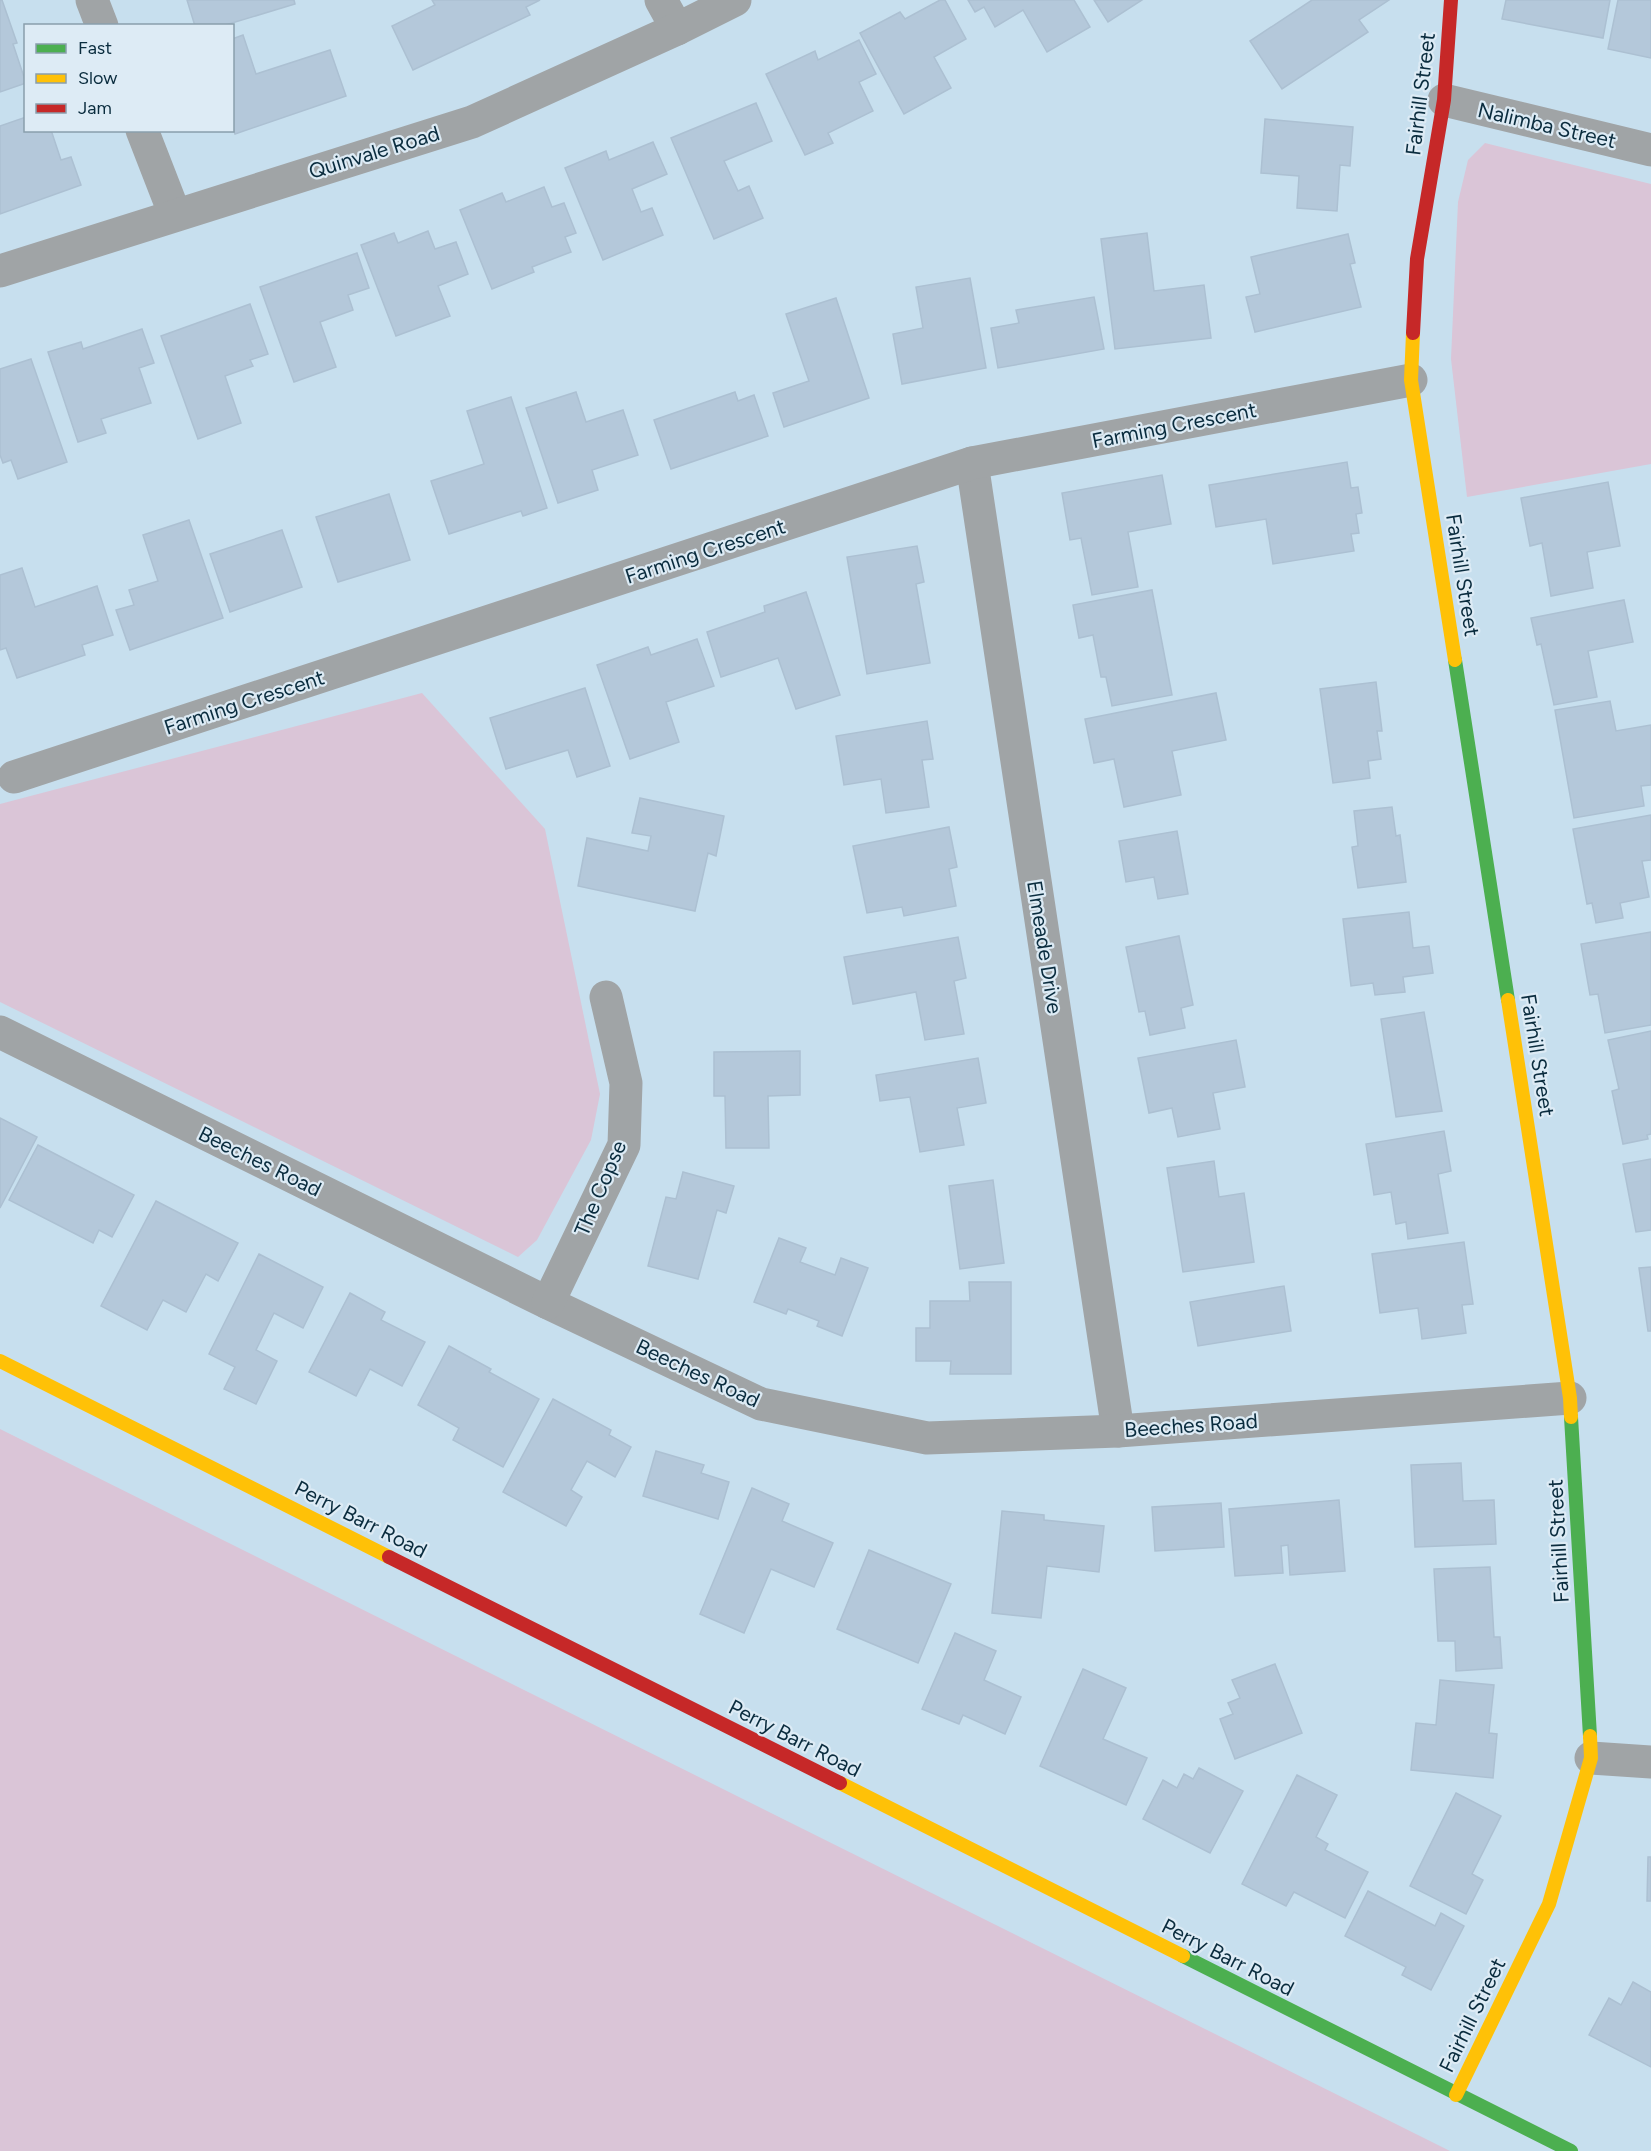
<svg xmlns="http://www.w3.org/2000/svg" width="1651" height="2151" font-family="Figtree,sans-serif">
	<rect width="100%" height="100%" fill="#c7dfee"/>
	<!-- green -->
	<g fill="#dac5d7">
		<polygon points="1485,143 1651,184 1651,464 1467,497 1451,359 1458,202 1468,160"/>
		<polygon points="422,693 545,829 600,1094 591,1140 537,1240 518,1257 0,1002 0,804"/>
		<polygon points="0,1429 1450,2151 0,2151"/>
	</g>
	<!-- building -->
	<g fill="#b4c8da" stroke="#acc0d2" stroke-width="1.5">
		<polygon points="0,0 2,0 17,43 13,44 26,83 0,92"/>
		<polygon points="187,0 294,0 295,4 222,26 195,26"/>
		<polygon points="432,0 540,0 526,7 530,15 413,70 392,26 435,5"/>
		<polygon points="940,0 945,0 966,39 934,57 951,88 904,114 860,33 900,12 905,19"/>
		<polygon points="968,0 1074,0 1090,27 1047,52 1023,10 995,27 984,7 975,12"/>
		<polygon points="1094,0 1142,0 1108,22"/>
		<polygon points="1312,0 1389,0 1359,20 1368,32 1282,89 1250,41"/>
		<polygon points="1506,0 1610,0 1603,38 1502,19"/>
		<polygon points="1618,0 1651,0 1651,58 1608,49"/>
		<polygon points="243,35 256,74 330,50 346,96 235,134 232,125 232,39"/>
		<polygon points="859,40 876,74 859,82 873,111 828,133 833,143 805,155 766,74 815,51 818,60"/>
		<polygon points="756,103 772,141 724,161 738,191 749,186 763,218 714,239 671,138"/>
		<polygon points="26,117 26,130 51,130 61,160 71,157 81,185 0,214 0,126"/>
		<polygon points="1265,119 1353,127 1350,166 1340,165 1337,211 1297,208 1299,176 1261,173"/>
		<polygon points="653,142 667,174 632,189 641,212 652,208 663,235 603,260 565,168 606,151 609,160"/>
		<polygon points="544,187 552,207 564,203 576,233 565,237 571,252 532,267 534,272 492,289 460,210 502,193 506,202"/>
		<polygon points="428,231 435,249 456,242 468,274 438,286 450,316 396,336 361,245 394,233 398,243"/>
		<polygon points="1147,233 1154,291 1204,285 1211,338 1115,349 1101,239"/>
		<polygon points="1348,234 1355,263 1350,264 1361,307 1255,332 1246,297 1260,294 1251,257"/>
		<polygon points="357,253 369,288 348,295 353,310 320,322 336,367 294,382 260,287"/>
		<polygon points="970,278 986,368 902,384 893,334 923,328 916,287"/>
		<polygon points="1094,297 1104,349 998,368 991,328 1019,323 1016,310"/>
		<polygon points="836,298 869,398 784,427 773,393 809,381 786,314"/>
		<polygon points="250,304 268,354 250,360 253,366 225,376 241,423 198,439 161,336"/>
		<polygon points="142,329 154,363 139,368 151,403 101,419 106,433 78,442 48,352 81,342 83,349"/>
		<polygon points="31,359 67,462 18,479 11,460 3,463 0,455 0,369"/>
		<polygon points="576,392 586,422 623,410 638,455 592,470 598,490 558,503 526,408"/>
		<polygon points="735,392 738,401 754,395 768,436 671,469 654,420"/>
		<polygon points="511,397 547,508 523,516 521,511 449,534 431,481 484,464 467,411"/>
		<polygon points="1347,462 1351,488 1358,487 1362,513 1356,514 1359,533 1351,534 1354,551 1273,564 1266,519 1216,527 1209,485"/>
		<polygon points="1162,475 1171,524 1128,532 1138,587 1092,595 1081,538 1070,540 1062,493"/>
		<polygon points="1608,482 1620,546 1587,552 1593,588 1551,596 1542,543 1530,546 1521,498"/>
		<polygon points="389,494 410,560 338,582 316,517"/>
		<polygon points="189,520 223,618 130,650 116,610 134,605 129,590 158,581 143,535"/>
		<polygon points="282,530 302,587 230,612 210,554"/>
		<polygon points="917,546 924,582 916,584 930,663 867,674 847,557"/>
		<polygon points="22,568 35,607 97,586 113,635 82,645 85,655 17,678 6,648 0,650 0,575"/>
		<polygon points="1152,590 1172,695 1112,706 1106,677 1101,677 1093,635 1079,638 1073,605"/>
		<polygon points="806,592 840,695 796,709 778,658 721,677 707,632 765,612 764,606"/>
		<polygon points="1624,600 1633,642 1588,651 1597,697 1554,705 1541,644 1537,645 1531,618"/>
		<polygon points="697,639 714,686 666,702 679,742 630,759 597,665 648,647 651,655"/>
		<polygon points="1376,682 1382,731 1377,731 1381,759 1368,761 1370,778 1333,783 1320,689"/>
		<polygon points="585,688 610,766 577,777 568,750 506,769 490,718"/>
		<polygon points="1216,693 1226,740 1172,751 1181,795 1124,807 1114,759 1094,763 1085,719"/>
		<polygon points="1610,701 1616,731 1651,725 1651,785 1641,786 1644,806 1574,818 1555,710"/>
		<polygon points="927,721 933,759 922,760 929,807 886,813 881,779 844,785 836,736"/>
		<polygon points="640,798 724,816 716,856 708,853 695,911 578,886 587,838 648,851 651,836 632,833"/>
		<polygon points="1392,807 1396,836 1400,835 1406,882 1358,888 1352,847 1358,846 1354,811"/>
		<polygon points="1651,815 1651,860 1642,861 1649,897 1620,903 1623,918 1596,923 1592,903 1587,904 1573,829"/>
		<polygon points="949,827 957,867 949,869 956,906 904,916 902,907 867,913 853,846"/>
		<polygon points="1177,831 1188,894 1158,899 1154,877 1126,882 1119,841"/>
		<polygon points="1409,912 1413,948 1429,946 1433,973 1403,977 1405,992 1375,995 1373,983 1351,986 1343,919"/>
		<polygon points="1651,932 1651,1025 1605,1033 1598,994 1590,995 1581,944"/>
		<polygon points="1179,936 1193,1005 1181,1008 1185,1028 1150,1035 1145,1011 1139,1012 1126,947"/>
		<polygon points="958,937 966,978 954,981 964,1034 925,1040 916,992 853,1004 844,957"/>
		<polygon points="1424,1012 1442,1111 1396,1117 1381,1019"/>
		<polygon points="1651,1031 1651,1134 1647,1135 1648,1139 1623,1144 1612,1091 1619,1089 1608,1040"/>
		<polygon points="1236,1040 1245,1087 1213,1093 1220,1129 1178,1137 1172,1108 1149,1113 1138,1058"/>
		<polygon points="800,1051 800,1095 768,1096 769,1148 726,1148 725,1096 714,1096 714,1052"/>
		<polygon points="978,1058 986,1103 957,1108 964,1145 920,1152 910,1097 880,1101 876,1075"/>
		<polygon points="0,1118 37,1137 0,1208"/>
		<polygon points="1444,1131 1451,1171 1438,1174 1448,1233 1408,1239 1406,1222 1396,1224 1391,1192 1374,1195 1366,1144"/>
		<polygon points="38,1145 134,1195 112,1237 99,1230 93,1243 9,1200"/>
		<polygon points="1651,1159 1651,1230 1636,1232 1623,1164"/>
		<polygon points="1214,1161 1219,1197 1244,1193 1254,1262 1183,1272 1167,1168"/>
		<polygon points="683,1172 734,1186 726,1213 717,1210 698,1279 648,1266 666,1197 676,1199"/>
		<polygon points="993,1180 1004,1263 960,1269 949,1186"/>
		<polygon points="156,1201 238,1243 218,1281 206,1274 186,1312 163,1300 147,1330 101,1306"/>
		<polygon points="779,1238 806,1248 800,1262 835,1275 841,1258 868,1268 842,1336 817,1326 819,1321 788,1309 786,1314 754,1302"/>
		<polygon points="1464,1242 1473,1304 1462,1305 1466,1333 1422,1339 1418,1308 1380,1313 1372,1254"/>
		<polygon points="259,1254 323,1287 303,1328 274,1313 256,1350 277,1361 256,1404 224,1389 235,1367 209,1354"/>
		<polygon points="1651,1267 1651,1331 1648,1331 1639,1268"/>
		<polygon points="969,1282 1011,1282 1011,1374 950,1374 951,1361 916,1361 916,1328 930,1328 930,1301 970,1301"/>
		<polygon points="1284,1286 1291,1331 1198,1346 1190,1302"/>
		<polygon points="350,1293 385,1312 381,1320 425,1342 402,1386 370,1369 356,1396 309,1372"/>
		<polygon points="449,1346 491,1369 489,1372 539,1399 503,1467 453,1440 459,1428 418,1405"/>
		<polygon points="553,1399 611,1430 609,1435 631,1447 615,1477 587,1461 571,1490 582,1497 566,1526 503,1492"/>
		<polygon points="656,1451 704,1465 701,1473 729,1482 718,1519 643,1496"/>
		<polygon points="1461,1463 1463,1501 1494,1500 1496,1544 1415,1547 1411,1465"/>
		<polygon points="752,1488 789,1504 782,1521 833,1543 814,1587 771,1569 744,1633 700,1614"/>
		<polygon points="1339,1500 1345,1571 1290,1575 1288,1545 1281,1546 1283,1573 1235,1576 1229,1509"/>
		<polygon points="1221,1503 1224,1547 1155,1551 1152,1507"/>
		<polygon points="1002,1511 1044,1515 1044,1520 1104,1526 1099,1572 1047,1566 1041,1618 992,1613"/>
		<polygon points="869,1550 951,1584 918,1663 837,1629"/>
		<polygon points="1490,1567 1494,1637 1500,1637 1502,1668 1456,1671 1455,1641 1438,1641 1434,1569"/>
		<polygon points="955,1633 996,1651 984,1680 1021,1697 1005,1734 963,1715 959,1724 922,1709"/>
		<polygon points="1275,1664 1302,1733 1235,1759 1220,1719 1233,1714 1228,1703 1240,1698 1232,1680"/>
		<polygon points="1083,1669 1126,1688 1103,1739 1147,1758 1126,1805 1040,1766"/>
		<polygon points="1440,1680 1494,1685 1489,1733 1497,1734 1493,1778 1411,1770 1416,1723 1436,1725"/>
		<polygon points="1199,1768 1243,1791 1210,1853 1143,1819 1163,1780 1177,1788 1184,1774 1193,1779"/>
		<polygon points="1297,1775 1337,1795 1316,1837 1328,1844 1325,1850 1368,1872 1345,1918 1294,1892 1286,1906 1242,1884"/>
		<polygon points="1456,1793 1501,1816 1472,1874 1483,1880 1466,1914 1410,1886"/>
		<polygon points="1648,1857 1651,1857 1651,1901 1647,1901"/>
		<polygon points="1368,1891 1435,1926 1441,1913 1464,1926 1431,1990 1402,1975 1406,1967 1345,1936"/>
		<polygon points="1633,1982 1651,1992 1651,2067 1589,2035 1609,1998 1621,2005"/>
	</g>
	<g fill="none" stroke-linecap="round" stroke-linejoin="round">
		<!-- street -->
		<g stroke="#a0a4a6" stroke-width="33">
			<polyline points="92,0 102,26"/>
			<polyline points="661,0 677,29"/>
			<polyline points="1444,100 1651,150"/>
			<polyline points="142,130 175,215"/>
			<polyline points="0,271 472,122 677,29 735,0"/>
			<polyline points="972,463 1118,1431"/>
			<polyline points="14,777 972,463 1411,380"/>
			<polyline points="0,1032 548,1303 761,1404 927,1438 1118,1431 1570,1398"/>
			<polyline points="548,1303 624,1145 626,1083 606,997"/>
			<polyline points="1591,1758 1651,1762"/>
		</g>
		<!-- fast -->
		<g stroke="#4caf50" stroke-width="14">
			<polyline points="1455,660 1508,1000"/>
			<polyline points="1571,1417 1590,1736"/>
			<polyline points="1183,1956 1571,2151"/>
		</g>
		<!-- slow -->
		<g stroke="#ffc107" stroke-width="14">
			<polyline points="1413,333 1411,380 1455,660"/>
			<polyline points="1508,1000 1570,1398 1571,1417"/>
			<polyline points="0,1361 389,1557"/>
			<polyline points="840,1783 1183,1956"/>
			<polyline points="1456,2095 1549,1904 1591,1758 1590,1736"/>
		</g>
		<!-- jam -->
		<g stroke="#c62828" stroke-width="14">
			<polyline points="1413,333 1417,259 1444,100 1451,0"/>
			<polyline points="389,1557 840,1783"/>
		</g>
	</g>
	<g text-anchor="middle" dominant-baseline="central" stroke-width="4.5" stroke-linejoin="round" paint-order="stroke">
		<!-- street labels -->
		<g font-size="21" fill="#0a2c3e" stroke="#ddebf5">
			<text transform="translate(1420 94) rotate(-83)">Fairhill Street</text>
			<text transform="translate(1547 125) rotate(13)">Nalimba Street</text>
			<text transform="translate(374 152) rotate(-17)">Quinvale Road</text>
			<text transform="translate(1174 425) rotate(-11)">Farming Crescent</text>
			<text transform="translate(705 551) rotate(-18)">Farming Crescent</text>
			<text transform="translate(1463 575) rotate(81)">Fairhill Street</text>
			<text transform="translate(244 702) rotate(-18)">Farming Crescent</text>
			<text transform="translate(1045 947) rotate(81)">Elmeade Drive</text>
			<text transform="translate(1538 1055) rotate(81)">Fairhill Street</text>
			<text transform="translate(260 1161) rotate(26)">Beeches Road</text>
			<text transform="translate(600 1188) rotate(-67)">The Copse</text>
			<text transform="translate(698 1373) rotate(25)">Beeches Road</text>
			<text transform="translate(1191 1425) rotate(-4)">Beeches Road</text>
			<text transform="translate(361 1519) rotate(27)">Perry Barr Road</text>
			<text transform="translate(1558 1541) rotate(-93)">Fairhill Street</text>
			<text transform="translate(795 1738) rotate(27)">Perry Barr Road</text>
			<text transform="translate(1228 1957) rotate(27)">Perry Barr Road</text>
			<text transform="translate(1472 2015) rotate(-64)">Fairhill Street</text>
		</g>
	</g>
	<!-- legend -->
	<rect x="24" y="24" width="210" height="108" fill="#ddebf5" stroke="#899fac" stroke-width="1.5"/>
	<rect x="36" y="44" width="30" height="9" fill="#4caf50" stroke="#899fac" stroke-width="1.5"/>
	<text x="78" y="54" font-size="18" fill="#0a2c3e">Fast</text>
	<rect x="36" y="74" width="30" height="9" fill="#ffc107" stroke="#899fac" stroke-width="1.5"/>
	<text x="78" y="84" font-size="18" fill="#0a2c3e">Slow</text>
	<rect x="36" y="104" width="30" height="9" fill="#c62828" stroke="#899fac" stroke-width="1.5"/>
	<text x="78" y="114" font-size="18" fill="#0a2c3e">Jam</text>
</svg>
